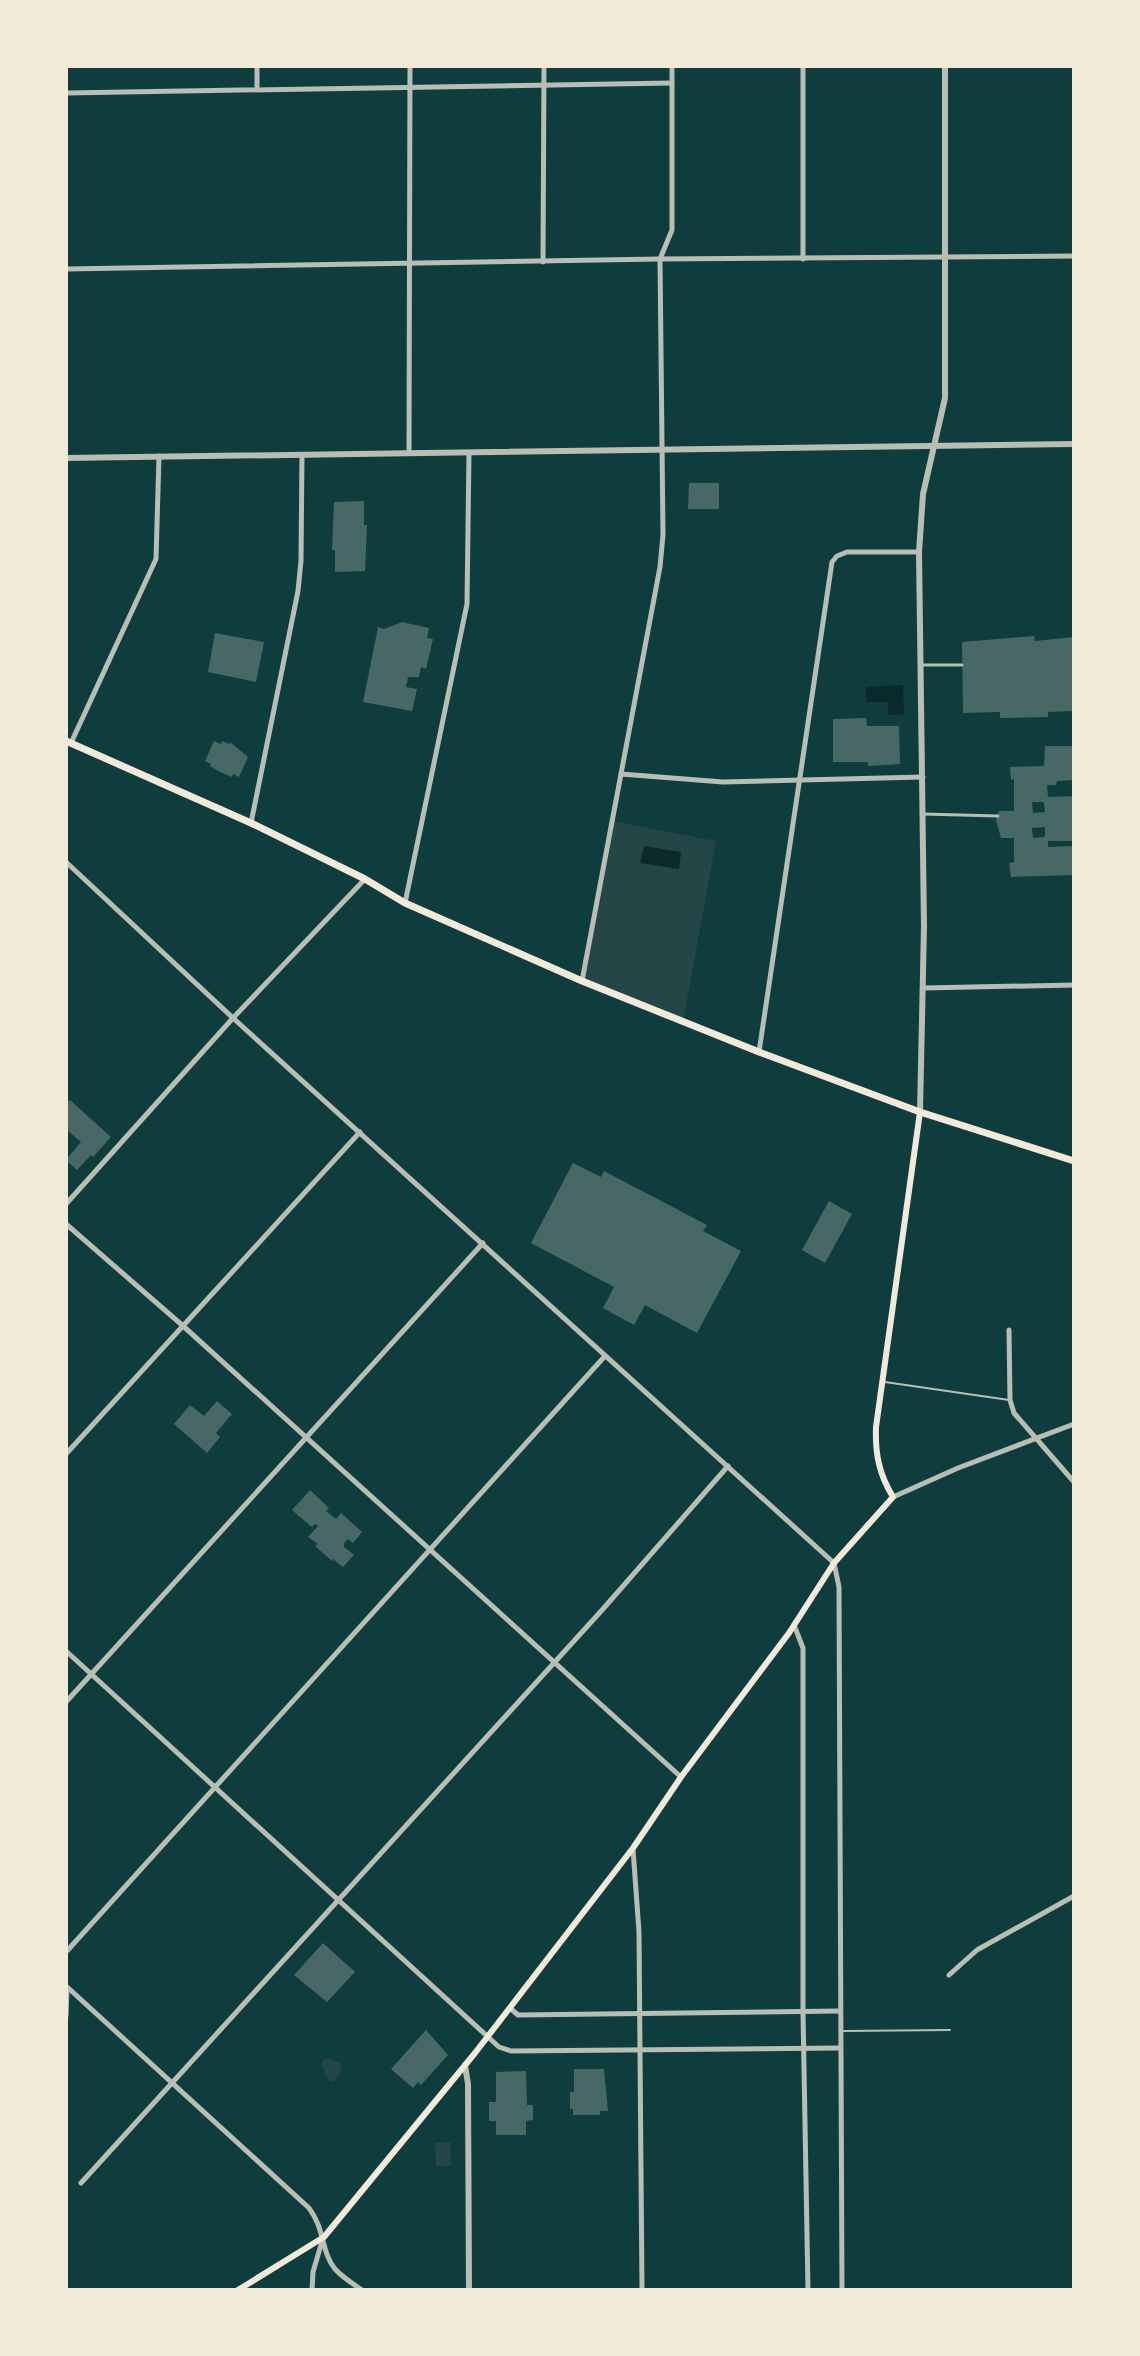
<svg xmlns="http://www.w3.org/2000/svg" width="1140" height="2356" font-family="Jost,sans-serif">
	<rect width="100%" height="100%" fill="#0f3d3e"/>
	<!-- green -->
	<g fill="#244646">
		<polygon points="612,821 716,841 683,1022 582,981"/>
		<polygon points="329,2058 341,2063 342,2068 334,2082 328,2080 324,2069 321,2067 322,2061"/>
		<polygon points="450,2142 451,2166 436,2167 435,2143"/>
	</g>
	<!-- water -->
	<g fill="#0a2a2b">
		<polygon points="903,685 904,714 888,715 888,702 866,702 866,687"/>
		<polygon points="644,846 681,852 679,869 640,863"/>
	</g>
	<!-- building -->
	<g fill="#486865" fill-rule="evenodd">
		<polygon points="689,483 719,483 719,509 688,509"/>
		<polygon points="364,501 364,525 367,525 365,571 335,572 335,550 332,550 334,502"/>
		<polygon points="402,622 429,628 427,638 433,639 426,669 421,667 419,677 408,677 406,687 417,689 412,711 363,702 378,627 384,629"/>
		<polygon points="215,633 264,642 256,682 208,672"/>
		<polygon points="1034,636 1035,641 1074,637 1074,711 1048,712 1048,717 1000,718 1000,712 963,713 962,642"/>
		<polygon points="866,718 867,726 899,726 900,764 868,766 868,762 833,762 833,719"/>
		<polygon points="214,741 221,744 222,741 229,744 230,742 248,757 239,777 233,774 232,777 220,772 210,766 211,764 205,761"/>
		<path d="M1045,746H1074V780L1057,781L1056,785H1047L1048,797L1074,796V841H1048V847L1074,846V875L1011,877L1009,863L1014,862V838H1001L996,820L999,811H1014V779L1011,780L1010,767L1044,766ZM1032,802H1044L1045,812L1033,813ZM1045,827V837L1033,838L1032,828Z"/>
		<polygon points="70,1100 111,1137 93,1157 91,1155 77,1170 66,1160 81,1142 66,1129 66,1104"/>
		<polygon points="573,1163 601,1177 604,1171 707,1225 703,1231 741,1251 697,1333 645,1305 634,1325 603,1308 614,1287 531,1243"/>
		<polygon points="829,1201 852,1214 825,1263 802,1250"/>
		<polygon points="217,1401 232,1414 216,1433 220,1437 207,1453 174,1424 190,1405 204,1416"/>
		<polygon points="310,1490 329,1508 326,1511 336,1519 341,1513 362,1532 353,1543 348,1539 344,1543 344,1547 354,1555 343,1567 333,1559 332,1561 315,1546 318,1544 308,1537 318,1526 315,1524 312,1527 292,1510"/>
		<polygon points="323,1943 355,1972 327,2002 294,1975"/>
		<polygon points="426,2030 448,2055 421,2085 418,2082 413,2088 391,2069"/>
		<polygon points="574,2069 604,2069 608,2111 600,2111 600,2115 573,2115 573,2109 570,2109 570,2092 574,2092"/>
		<polygon points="526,2071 527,2105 533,2105 533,2120 526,2121 526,2135 496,2135 496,2121 489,2121 489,2102 496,2102 496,2072"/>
	</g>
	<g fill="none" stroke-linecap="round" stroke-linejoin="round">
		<!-- service -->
		<g stroke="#b8beb3" stroke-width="2">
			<polyline points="885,1382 1009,1400"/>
			<polyline points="843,2031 950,2030"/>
		</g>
		<!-- pedestrian -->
		<g stroke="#b8beb3" stroke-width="3">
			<polyline points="921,665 962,665"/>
			<polyline points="923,814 998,816"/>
		</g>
		<!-- minor -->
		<g stroke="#b8beb3" stroke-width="5">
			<polyline points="257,66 257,89"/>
			<polyline points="803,66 803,259"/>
			<polyline points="66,93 672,83"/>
			<polyline points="543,262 544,66"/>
			<polyline points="66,269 660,259 1074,256"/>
			<polyline points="409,452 410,66"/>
			<polyline points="71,743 156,559 159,456"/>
			<polyline points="621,774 723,782 923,777"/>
			<polyline points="251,823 298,591 301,561 302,455"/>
			<polyline points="66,862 233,1018 834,1563 839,1587 842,2290"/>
			<polyline points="405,903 467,604 469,453"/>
			<polyline points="582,981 660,567 663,535 660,259 672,230 672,66"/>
			<polyline points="924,988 1074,985"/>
			<polyline points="759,1052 832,562 837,556 847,552 919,552"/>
			<polyline points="66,1204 233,1018 365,879"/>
			<polyline points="66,1224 182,1325 681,1777"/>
			<polyline points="1009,1330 1010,1400 1014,1413 1074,1482"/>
			<polyline points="66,1454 360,1132"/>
			<polyline points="893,1497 958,1468 1074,1424"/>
			<polyline points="794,1625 803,1648 803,2012 808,2290"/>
			<polyline points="66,1651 499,2047 511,2051 839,2048"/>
			<polyline points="66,1702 483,1243"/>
			<polyline points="633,1849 639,1932 642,2290"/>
			<polyline points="66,1952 605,1356"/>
			<polyline points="949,1975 977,1950 1074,1896"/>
			<path d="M66,1986L309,2208C325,2229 321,2252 335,2269C342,2277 353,2284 362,2290"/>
			<polyline points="510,2008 518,2015 839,2011"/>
			<polyline points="66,2016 67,1989"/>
			<polyline points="81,2183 603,1609 728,1466"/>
			<polyline points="312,2290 313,2272 323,2238"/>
		</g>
		<!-- tertiary -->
		<g stroke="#b8beb3" stroke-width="6">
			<polyline points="66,458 1074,444"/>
			<polyline points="920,1112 924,926 919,552 923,494 945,398 945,66"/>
			<polyline points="465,2065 468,2084 469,2290"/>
		</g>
		<!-- secondary -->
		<path stroke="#f1e9da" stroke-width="6" d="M238,2290L324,2237L475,2053L633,1848L681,1777L789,1633L834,1563L893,1497C879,1474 875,1454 876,1427L920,1112"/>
		<!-- primary -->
		<polyline stroke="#f1e9da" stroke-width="7" points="66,741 251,823 365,879 405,903 582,981 759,1052 920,1112 1074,1161"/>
	</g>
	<!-- border -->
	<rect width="1140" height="2356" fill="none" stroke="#f1e9da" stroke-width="136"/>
</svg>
